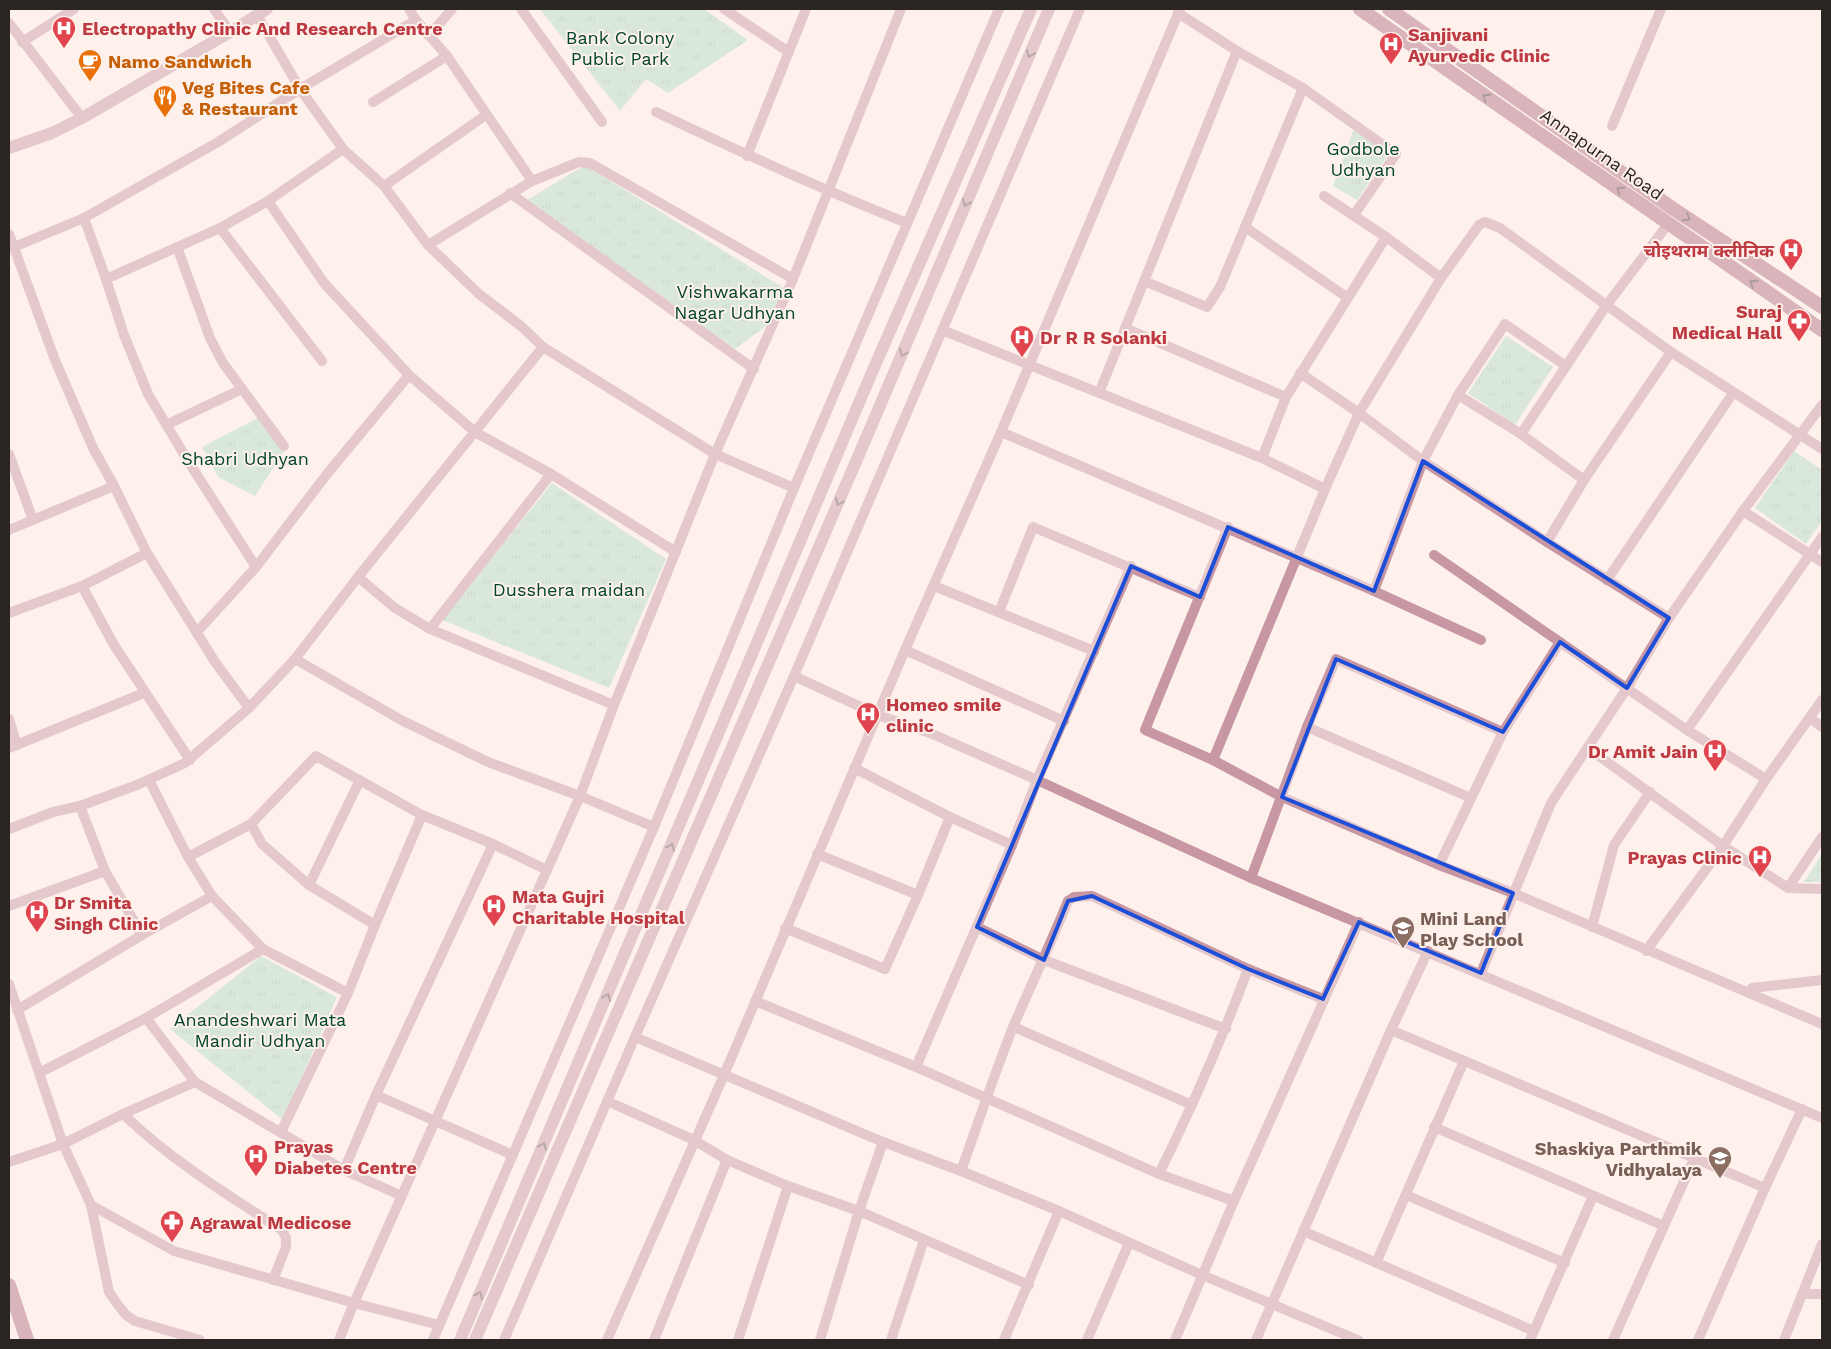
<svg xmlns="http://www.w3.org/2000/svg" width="1831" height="1349" font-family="'Work Sans','Noto Sans Devanagari',sans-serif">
	<defs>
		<pattern id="grass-tufts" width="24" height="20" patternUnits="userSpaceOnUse" patternTransform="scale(1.25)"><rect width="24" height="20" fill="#aedec3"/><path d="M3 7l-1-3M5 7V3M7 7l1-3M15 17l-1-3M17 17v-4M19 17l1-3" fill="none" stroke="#96bea7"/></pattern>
	</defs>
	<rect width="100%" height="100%" fill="#fef1ec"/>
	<!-- grass -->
	<g fill="url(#grass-tufts)">
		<polygon points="540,9 704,9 748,40 668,93 646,79 620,111"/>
		<polygon points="1354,129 1390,152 1357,200 1333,186"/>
		<polygon points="585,165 784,288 766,326 735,349 527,200"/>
		<polygon points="1506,336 1553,367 1515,425 1468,393"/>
		<polygon points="260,417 286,448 255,496 218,477 202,447"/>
		<polygon points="1794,451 1822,470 1822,521 1806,544 1755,508"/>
		<polygon points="552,483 666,559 609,688 442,620"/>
		<polygon points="1822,854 1822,882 1804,882"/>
		<polygon points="261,956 337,997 283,1120 170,1029"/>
	</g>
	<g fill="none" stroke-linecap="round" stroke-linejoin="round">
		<!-- minor -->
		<g stroke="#c798a4" stroke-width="10">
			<polyline points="214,9 230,32"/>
			<polyline points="409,9 416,20 447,56 532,181"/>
			<polyline points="521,9 602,122"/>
			<polyline points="724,9 789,52"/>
			<polyline points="1178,13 1237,51 1303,88 1396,154 1354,215"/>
			<polyline points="257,15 300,89 343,149 384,186 428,245 479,294 521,326 543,347 715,454 794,488"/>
			<polyline points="9,23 82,118"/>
			<polyline points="429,36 452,9"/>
			<polyline points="22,42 74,9"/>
			<polyline points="373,102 447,56"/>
			<path d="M656,112C738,151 821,189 907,223"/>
			<polyline points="1612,126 1661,9"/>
			<polyline points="747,156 806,9"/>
			<polyline points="384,186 486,115"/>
			<polyline points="510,193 754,369"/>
			<polyline points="1324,196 1386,237 1441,278"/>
			<polyline points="268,201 324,283 409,375 475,432 551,474 676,552"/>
			<polyline points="84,218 106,279 124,335 148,394 188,461 256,567"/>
			<polyline points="1245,227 1348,298"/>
			<polyline points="220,228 322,361"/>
			<polyline points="9,234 55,360 93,448 114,486 147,553 215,662 249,708"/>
			<polyline points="428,245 532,181 579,162 590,163 793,279"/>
			<polyline points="14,247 84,218 218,142 300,89 416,20"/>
			<polyline points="177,247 210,338 223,363 284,446"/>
			<polyline points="106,279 220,228 268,201 343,149"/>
			<polyline points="1144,281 1207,307 1220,287 1303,88"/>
			<polyline points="1125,328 1286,397"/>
			<polyline points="942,330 1262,458 1325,489"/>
			<polyline points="1300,373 1359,413 1423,461 1547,542 1669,618"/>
			<polyline points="1099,393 1237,51"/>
			<polyline points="1458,395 1521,434 1584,480"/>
			<polyline points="166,425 242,389"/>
			<polyline points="1001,432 1374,591 1481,640"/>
			<polyline points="1521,434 1606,306 1668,224"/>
			<polyline points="9,454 33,520"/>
			<polyline points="1262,458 1286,397 1386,237"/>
			<polyline points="1743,511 1822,562"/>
			<polyline points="1228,527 1145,730 1213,760 1282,797 1439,865 1513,893 1822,1024"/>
			<polyline points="9,530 114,486"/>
			<polyline points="1547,542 1584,480 1671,352"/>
			<polyline points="1434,555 1687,730 1766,779"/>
			<polyline points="358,577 395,608 430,629 614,705"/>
			<polyline points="1607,580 1733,393"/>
			<polyline points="82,586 114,645 190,760"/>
			<polyline points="934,586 1094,651"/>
			<polyline points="1374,591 1423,461 1458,395 1505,324 1566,366"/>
			<polyline points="999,612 1033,527 1200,597"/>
			<polyline points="9,613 82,586 147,553"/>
			<polyline points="430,629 551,474"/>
			<polyline points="197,632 256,567 327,474 409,375"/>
			<polyline points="905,650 1064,721"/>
			<polyline points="295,659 403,721 488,762 580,796 654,827"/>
			<polyline points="794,676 878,715 930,733 1037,780 1251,878 1822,1118"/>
			<polyline points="1810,718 1822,727"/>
			<polyline points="9,719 17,745"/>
			<polyline points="1307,727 1471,798"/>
			<polyline points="1687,730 1822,537"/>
			<polyline points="9,748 144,693"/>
			<polyline points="1588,748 1723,846 1788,888 1822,889"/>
			<polyline points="1213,760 1325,489 1359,413 1441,278 1479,225 1485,222 1500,228 1671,352 1822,449"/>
			<polyline points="854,768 950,817 1012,845"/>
			<polyline points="149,780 188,857 212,896 263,949 348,993"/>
			<polyline points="80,806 105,871 142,935"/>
			<polyline points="251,824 262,844 309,885 375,925"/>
			<polyline points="9,829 53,812 80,806 137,785 185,763 249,708 295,659 358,577 543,347"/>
			<polyline points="817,854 918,895"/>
			<polyline points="188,857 251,824 316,756 422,815 493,844 547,870"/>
			<polyline points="1439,865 1503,732 1560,642"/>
			<polyline points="1251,878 1307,727 1336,659 1503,732"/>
			<polyline points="309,885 360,780"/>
			<polyline points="1788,888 1822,837"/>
			<polyline points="9,906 105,871"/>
			<polyline points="977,927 1044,960 1226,1029"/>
			<polyline points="1592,927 1614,845 1650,792"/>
			<polyline points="785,928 885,969 918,895 950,817"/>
			<polyline points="1646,951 1723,846 1766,779 1822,700"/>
			<polyline points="1481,973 1551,803 1627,688 1669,618 1743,511 1822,405"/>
			<polyline points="9,984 63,1144 91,1205 174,1251 354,1303 439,1325"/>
			<polyline points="1749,993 1752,988 1822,980"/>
			<polyline points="755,1001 916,1067 1159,1174 1234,1201"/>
			<polyline points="17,1010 142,935 212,896"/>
			<polyline points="146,1018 195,1082 344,1170 402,1196"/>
			<polyline points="1014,1027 1192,1105"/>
			<polyline points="1391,1030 1765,1188"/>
			<polyline points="635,1037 883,1142 961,1171 1059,1211 1202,1275 1358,1340"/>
			<polyline points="916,1067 1012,845 1037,780 1131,566"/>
			<polyline points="39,1073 146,1018 263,949"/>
			<polyline points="376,1095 513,1155"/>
			<polyline points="607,1101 694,1140 727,1160 788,1186 859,1211 1029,1285"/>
			<path d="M123,1114C171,1160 226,1194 282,1230L286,1238V1247L273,1280"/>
			<polyline points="1434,1127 1664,1226"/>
			<polyline points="281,1132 348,993 375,925 422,815"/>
			<polyline points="9,1162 63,1144 123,1114 195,1082"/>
			<polyline points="344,1170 376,1095 493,844"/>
			<path d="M961,1171C978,1123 994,1075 1013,1027C1031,985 1051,943 1068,901L1074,897L1092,896L1248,969L1323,999"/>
			<path d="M1159,1174C1192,1107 1222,1039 1248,969"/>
			<polyline points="1406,1195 1565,1263"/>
			<polyline points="91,1205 109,1292 118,1305 126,1315 135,1321 200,1340"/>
			<polyline points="1303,1231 1534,1331"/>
			<polyline points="1376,1263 1464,1061"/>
			<polyline points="1802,1294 1822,1294"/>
			<polyline points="339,1340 354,1303 580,796 614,705 715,454 793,279 901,9"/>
			<polyline points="433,1340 654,827 794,488 999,9"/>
			<polyline points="504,1340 635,1037 794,676 1080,9"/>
			<polyline points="607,1340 724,1075 905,650 1001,432 1180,9"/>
			<polyline points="654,1340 727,1160"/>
			<polyline points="738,1340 788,1186"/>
			<polyline points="820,1340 859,1211 883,1142"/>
			<polyline points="891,1340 924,1240"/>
			<polyline points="1004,1340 1059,1211"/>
			<polyline points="1087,1340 1129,1243"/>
			<polyline points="1175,1340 1234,1201 1359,922"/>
			<polyline points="1256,1340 1391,1030 1428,951"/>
			<polyline points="1530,1340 1593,1196"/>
			<polyline points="1613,1340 1694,1159"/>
			<polyline points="1698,1340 1765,1188 1802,1109"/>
			<polyline points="1784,1340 1822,1244"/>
		</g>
		<!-- tertiary -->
		<g stroke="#c798a4" stroke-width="12">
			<polyline points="9,148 52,133 82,118 230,32 267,9"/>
			<polyline points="460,1340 873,370 1031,9"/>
			<polyline points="475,1340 861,450 1049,9"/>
		</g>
		<!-- secondary -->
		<g stroke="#ad6b7d" stroke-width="14">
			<polyline points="1360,9 1822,330"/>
			<polyline points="1389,9 1672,208 1822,307"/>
			<polyline points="9,1285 27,1340"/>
		</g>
	</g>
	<!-- one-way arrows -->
	<defs><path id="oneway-chevron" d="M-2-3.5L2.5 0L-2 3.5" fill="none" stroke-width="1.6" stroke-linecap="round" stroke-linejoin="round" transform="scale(1.25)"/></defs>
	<g stroke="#695256">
		<use href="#oneway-chevron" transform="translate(1030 54) rotate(113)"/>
		<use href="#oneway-chevron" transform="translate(966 203) rotate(113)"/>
		<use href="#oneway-chevron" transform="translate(903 353) rotate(113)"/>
		<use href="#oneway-chevron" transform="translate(839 502) rotate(113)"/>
		<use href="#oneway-chevron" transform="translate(671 847) rotate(-67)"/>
		<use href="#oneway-chevron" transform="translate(607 997) rotate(-67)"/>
		<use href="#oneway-chevron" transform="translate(543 1146) rotate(-67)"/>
		<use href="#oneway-chevron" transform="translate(479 1295) rotate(-67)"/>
	</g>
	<g stroke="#4b3639">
		<use href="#oneway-chevron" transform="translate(1486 97) rotate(-145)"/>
		<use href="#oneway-chevron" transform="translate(1620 190) rotate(-145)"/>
		<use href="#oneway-chevron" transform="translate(1687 218) rotate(33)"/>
		<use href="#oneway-chevron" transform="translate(1753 283) rotate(-145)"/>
	</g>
	<!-- marked area -->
	<path d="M0 0H1831V1349H0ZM1423,461L1669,618L1627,688L1560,642L1503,732L1336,659L1282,797L1513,893L1481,973L1359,922L1323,999L1248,969L1092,896L1068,901L1044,960L977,927L1131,566L1200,597L1228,527L1374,591Z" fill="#fef1ec" fill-opacity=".55" fill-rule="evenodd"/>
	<path fill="none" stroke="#1d4ed8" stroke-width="4" stroke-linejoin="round" d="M1423,461L1669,618L1627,688L1560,642L1503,732L1336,659L1282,797L1513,893L1481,973L1359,922L1323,999L1248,969L1092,896L1068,901L1044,960L977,927L1131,566L1200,597L1228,527L1374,591Z"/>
	<!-- icons -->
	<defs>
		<g id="hospital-pin" transform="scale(1.25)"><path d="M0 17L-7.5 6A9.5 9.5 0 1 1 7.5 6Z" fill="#e0444e" stroke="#fef1ec"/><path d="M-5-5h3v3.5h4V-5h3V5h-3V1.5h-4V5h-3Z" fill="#fff"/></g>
		<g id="cafe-pin" transform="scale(1.25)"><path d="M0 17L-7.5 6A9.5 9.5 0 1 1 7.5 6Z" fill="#e8710a" stroke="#fef1ec"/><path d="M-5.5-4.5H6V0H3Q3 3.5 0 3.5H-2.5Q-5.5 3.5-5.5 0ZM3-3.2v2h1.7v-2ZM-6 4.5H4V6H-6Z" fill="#fff"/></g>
		<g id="restaurant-pin" transform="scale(1.25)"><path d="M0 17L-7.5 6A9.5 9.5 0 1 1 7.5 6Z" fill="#e8710a" stroke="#fef1ec"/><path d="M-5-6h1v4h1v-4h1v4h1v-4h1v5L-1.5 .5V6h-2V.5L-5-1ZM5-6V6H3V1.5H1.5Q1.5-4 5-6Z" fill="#fff"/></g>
		<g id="pharmacy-pin" transform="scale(1.25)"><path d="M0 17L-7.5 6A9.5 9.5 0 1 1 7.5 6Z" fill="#e0444e" stroke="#fef1ec"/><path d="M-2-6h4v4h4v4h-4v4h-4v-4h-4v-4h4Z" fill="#fff"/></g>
		<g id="school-pin" transform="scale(1.25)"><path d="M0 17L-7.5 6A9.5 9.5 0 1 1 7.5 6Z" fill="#8d6e63" stroke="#fef1ec"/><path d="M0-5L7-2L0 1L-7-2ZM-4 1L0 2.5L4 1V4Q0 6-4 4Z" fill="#fff"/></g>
	</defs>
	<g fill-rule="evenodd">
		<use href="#hospital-pin" x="64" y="28"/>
		<use href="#hospital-pin" x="1391" y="44"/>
		<use href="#cafe-pin" x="90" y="61"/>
		<use href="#restaurant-pin" x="165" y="97"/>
		<use href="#hospital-pin" x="1791" y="250"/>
		<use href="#pharmacy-pin" x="1799" y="321"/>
		<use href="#hospital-pin" x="1022" y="337"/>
		<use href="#hospital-pin" x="868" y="714"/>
		<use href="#hospital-pin" x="1715" y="751"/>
		<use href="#hospital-pin" x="1760" y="857"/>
		<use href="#hospital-pin" x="494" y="906"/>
		<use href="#hospital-pin" x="37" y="912"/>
		<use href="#school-pin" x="1403" y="928"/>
		<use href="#hospital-pin" x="256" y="1156"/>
		<use href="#school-pin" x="1720" y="1158"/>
		<use href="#pharmacy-pin" x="172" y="1222"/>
	</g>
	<g text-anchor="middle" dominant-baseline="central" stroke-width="4" stroke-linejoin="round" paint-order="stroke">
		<!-- health labels -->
		<g font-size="18" font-weight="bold" fill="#be3a42" stroke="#fef1ec" text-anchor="start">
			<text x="82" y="28">Electropathy Clinic And Research Centre</text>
			<text x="1408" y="34">Sanjivani<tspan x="1408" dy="21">Ayurvedic Clinic</tspan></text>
			<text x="1774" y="250" text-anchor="end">चोइथराम क्लीनिक</text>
			<text x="1782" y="311" text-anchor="end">Suraj<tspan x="1782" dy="21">Medical Hall</tspan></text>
			<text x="1040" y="337">Dr R R Solanki</text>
			<text x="886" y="704">Homeo smile<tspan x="886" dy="21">clinic</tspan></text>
			<text x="1698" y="751" text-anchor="end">Dr Amit Jain</text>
			<text x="1742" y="857" text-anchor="end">Prayas Clinic</text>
			<text x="512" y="896">Mata Gujri<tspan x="512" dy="21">Charitable Hospital</tspan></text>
			<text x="54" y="902">Dr Smita<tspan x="54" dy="21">Singh Clinic</tspan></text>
			<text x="274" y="1146">Prayas<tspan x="274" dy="21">Diabetes Centre</tspan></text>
			<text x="190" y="1222">Agrawal Medicose</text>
		</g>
		<!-- park labels -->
		<g font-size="18" fill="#00452b" stroke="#fef1ec">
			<text x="620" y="37">Bank Colony<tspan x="620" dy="21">Public Park</tspan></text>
			<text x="1363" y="148">Godbole<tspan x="1363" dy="21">Udhyan</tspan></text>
			<text x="735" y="291">Vishwakarma<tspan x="735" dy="21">Nagar Udhyan</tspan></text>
			<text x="245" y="458">Shabri Udhyan</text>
			<text x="569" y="589">Dusshera maidan</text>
			<text x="260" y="1019">Anandeshwari Mata<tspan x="260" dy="21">Mandir Udhyan</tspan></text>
		</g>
		<!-- food labels -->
		<g font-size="18" font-weight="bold" fill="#c56008" stroke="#fef1ec" text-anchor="start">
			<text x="108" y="61">Namo Sandwich</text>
			<text x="182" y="87">Veg Bites Cafe<tspan x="182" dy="21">&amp; Restaurant</tspan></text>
		</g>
		<!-- street labels -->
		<g font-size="18" fill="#2a2422" stroke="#fef1ec">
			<text transform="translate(1602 154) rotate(35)">Annapurna Road</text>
		</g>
		<!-- education labels -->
		<g font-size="18" font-weight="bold" fill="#785e54" stroke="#fef1ec" text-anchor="start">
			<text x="1420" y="918">Mini Land<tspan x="1420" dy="21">Play School</tspan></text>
			<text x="1702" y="1148" text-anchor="end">Shaskiya Parthmik<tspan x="1702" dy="21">Vidhyalaya</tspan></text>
		</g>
	</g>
	<!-- border -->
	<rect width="1831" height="1349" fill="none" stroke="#2a2422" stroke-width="20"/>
</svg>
